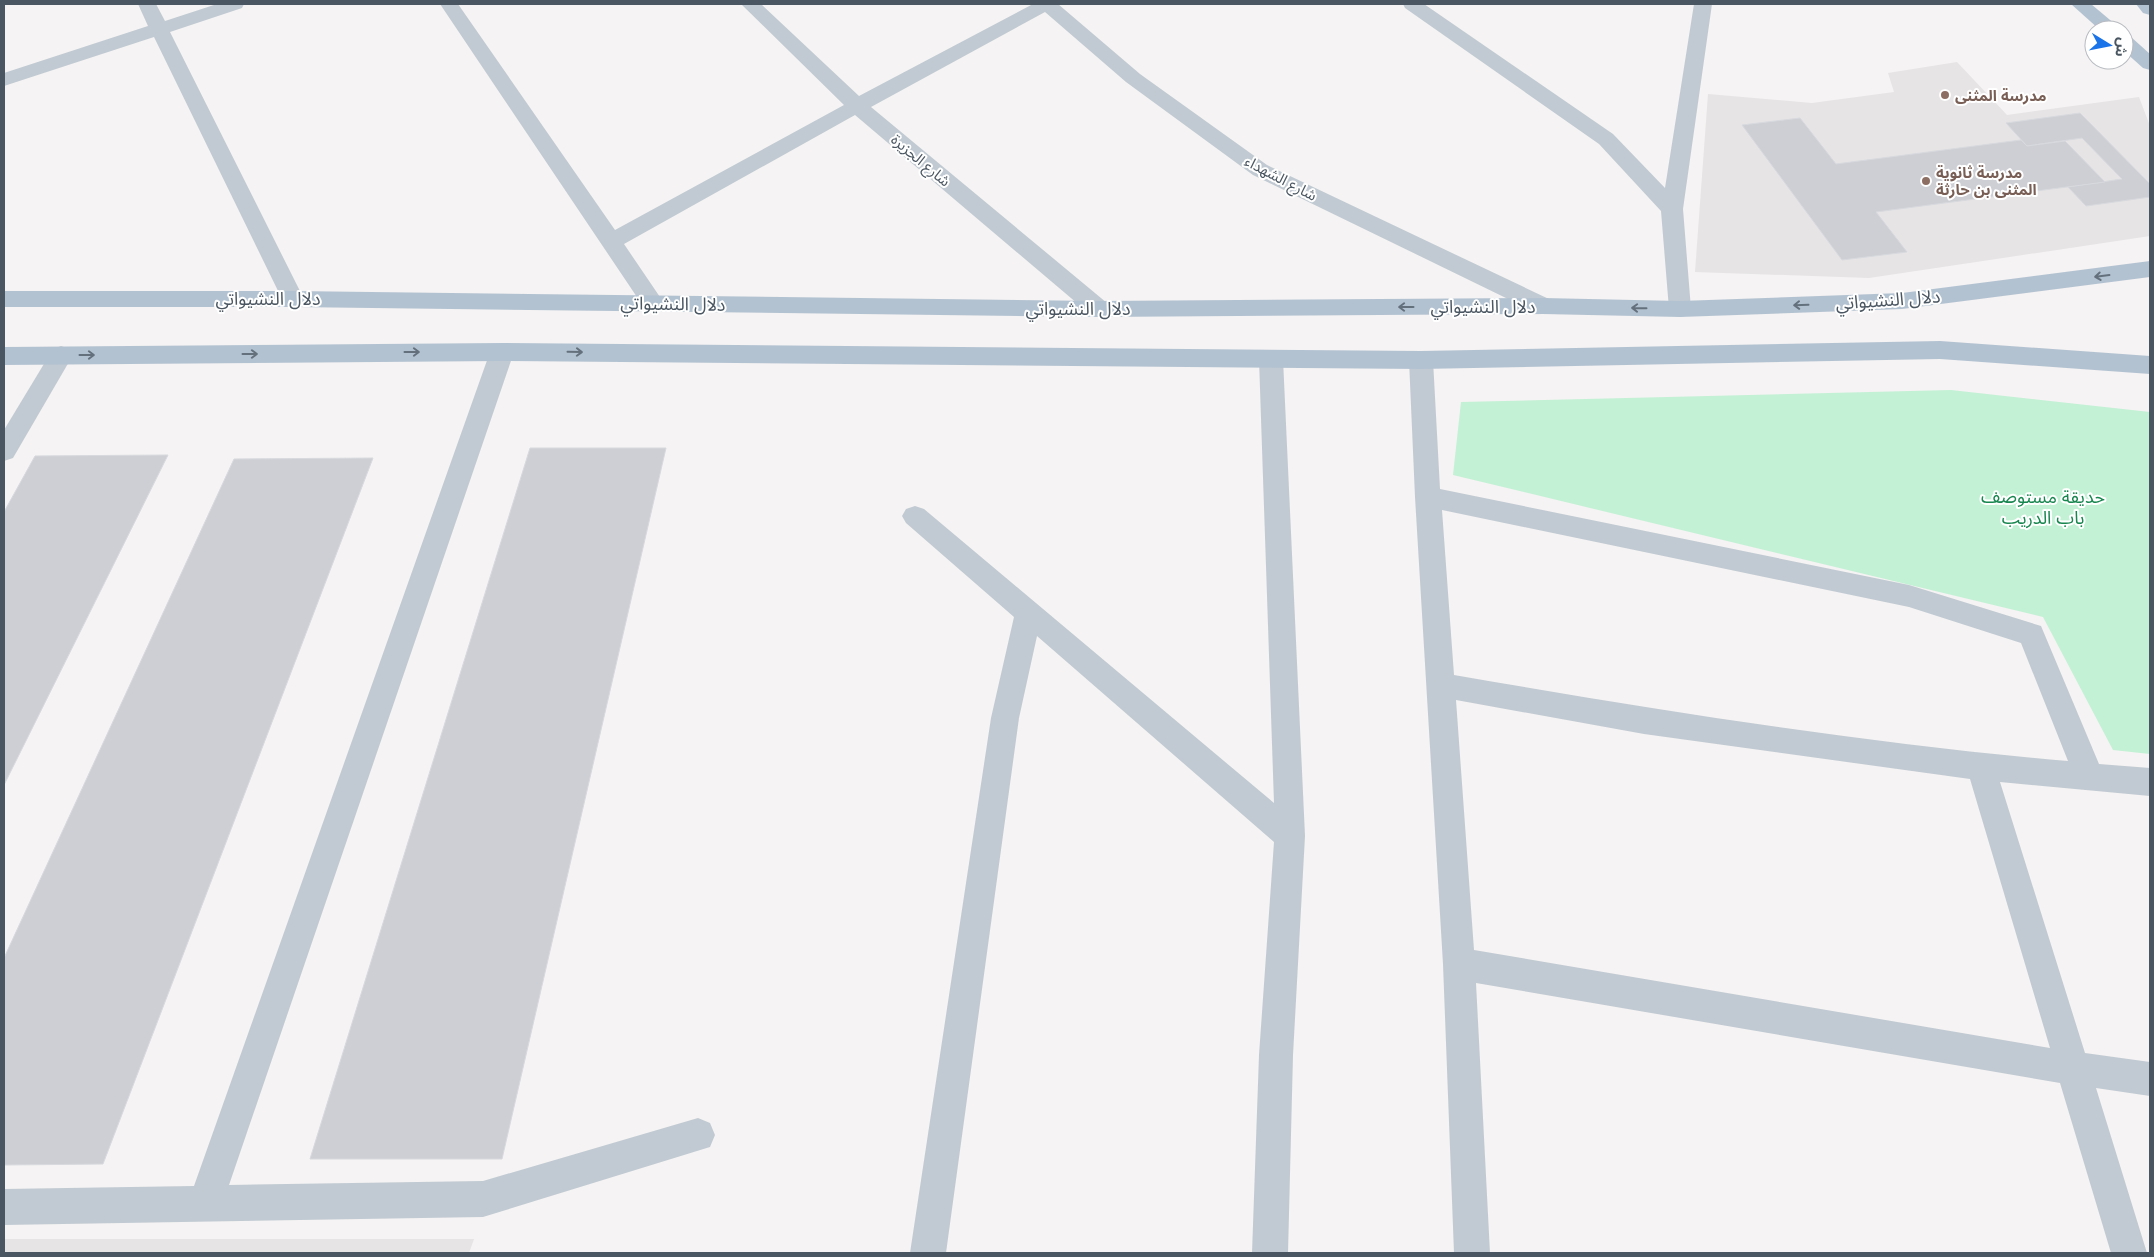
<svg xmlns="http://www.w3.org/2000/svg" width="2154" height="1257" font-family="Helvetica,'Noto Sans Arabic',sans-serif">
	<rect width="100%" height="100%" fill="#f5f3f3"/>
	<!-- education -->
	<g fill="#e6e4e5">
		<polygon points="1957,62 2007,115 2139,97 2150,126 2150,236 1869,278 1695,272 1708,94 1812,103 1894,92 1888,73"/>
		<polygon points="4,1239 474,1239 469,1253 4,1253"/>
	</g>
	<!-- green -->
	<polygon fill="#c3f1d5" points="1951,390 2150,412 2150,754 2113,750 2043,617 1453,475 1461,402"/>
	<!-- building -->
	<g fill="#cdcfd5" stroke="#d7d9de">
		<polygon points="2080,113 2150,184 2150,197 2086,206 2068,187 2122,179 2082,138 2027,146 2006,123"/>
		<polygon points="1800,118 1836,164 2021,140 2027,146 2065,141 2105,182 1876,212 1907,252 1842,260 1742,125"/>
		<polygon points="530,448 666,448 502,1159 310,1159"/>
		<polygon points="168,455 4,785 4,512 35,456"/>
		<polygon points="373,458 103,1164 4,1165 4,958 234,459"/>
	</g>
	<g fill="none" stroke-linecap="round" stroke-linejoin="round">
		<!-- minor -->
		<g fill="#c1cad2" fill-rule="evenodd">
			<polygon points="138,4 156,4 165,21 217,4 244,4 242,8 170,32 304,299 301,305 293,307 285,305 282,299 154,37 4,86 4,73 148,26"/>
			<polygon points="440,4 458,4 615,230 844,105 741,4 761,4 859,96 1033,4 1058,4 1140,74 1267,165 1551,300 1554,306 1551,312 1543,314 1535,312 1253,175 1126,82 1045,12 871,107 1107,303 1110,309 1107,315 1099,317 1091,315 855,115 624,244 664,303 661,309 653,311 645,309"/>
			<polygon points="1403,4 1424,4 1613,134 1665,188 1694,4 1712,4 1683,209 1691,309 1688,315 1680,317 1672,315 1669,309 1661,211 1599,144 1405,8"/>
			<polygon points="502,343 510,346 514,352 229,1185 483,1181 698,1118 710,1123 715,1135 710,1147 483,1217 4,1225 4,1189 194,1186 490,352 494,346"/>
			<polygon points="61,346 69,349 73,355 13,458 4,461 4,430 53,349"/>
			<polygon points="1271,350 1279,353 1283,359 1305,836 1293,1055 1288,1253 1252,1253 1259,1055 1274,842 1037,636 1019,718 946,1253 910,1253 991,718 1014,617 906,523 902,516 906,509 915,506 924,509 1274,803 1259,359 1263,353"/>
			<path d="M1421,351L1429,354L1433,360L1440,489L1909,585L2041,626L2099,764L2150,768V796L2000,782L2085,1053L2150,1062V1096L2096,1088L2147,1253H2111L2060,1083L1476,983L1490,1253H1454L1443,964L1415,497L1409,360L1413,354ZM1442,510L1909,607L2021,643L2068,761C1862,743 1658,710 1454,675ZM1456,700L1644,734L1970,779L2050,1048L1474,950Z"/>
		</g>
		<!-- major -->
		<g fill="#b3c2d1" fill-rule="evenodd">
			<polygon points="2071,4 2091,4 2122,30 2100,30"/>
			<polygon points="2136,4 2150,4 2150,15 2143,13"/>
			<polygon points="2124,35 2131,37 2150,54 2150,70 2143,68 2124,51"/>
			<polygon points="2150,261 2150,277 1902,309 1680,317 1543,314 1099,317 293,307 4,307 4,291 293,291 1099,301 1543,298 1680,301 1902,293"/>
			<polygon points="1940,341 2150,356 2150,374 1940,359 1421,369 502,361 4,365 4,347 502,343 1421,351"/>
		</g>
	</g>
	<!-- one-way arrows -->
	<defs><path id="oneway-shaft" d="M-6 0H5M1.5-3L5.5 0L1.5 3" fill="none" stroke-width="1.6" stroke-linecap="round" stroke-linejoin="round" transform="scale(1.25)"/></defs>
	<g stroke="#64717d">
		<use href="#oneway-shaft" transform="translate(2102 276) rotate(173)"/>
		<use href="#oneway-shaft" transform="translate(1801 305) rotate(178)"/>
		<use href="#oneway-shaft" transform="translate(1406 307) rotate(180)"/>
		<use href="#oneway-shaft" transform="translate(1639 308) rotate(-179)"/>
		<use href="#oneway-shaft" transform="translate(412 352)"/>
		<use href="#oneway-shaft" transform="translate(575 352) rotate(1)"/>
		<use href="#oneway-shaft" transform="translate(250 354)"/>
		<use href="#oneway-shaft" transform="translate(87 355)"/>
	</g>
	<!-- markers -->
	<g fill="#8d6e63" stroke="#fff" stroke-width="2">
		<circle cx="1945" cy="95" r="5"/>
		<circle cx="1926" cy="181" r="5"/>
	</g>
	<g text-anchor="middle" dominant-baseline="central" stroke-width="4" stroke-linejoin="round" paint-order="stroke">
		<!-- far-education labels -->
		<g font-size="15" font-weight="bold" fill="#785e54" stroke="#fff" text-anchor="start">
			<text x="1955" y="95">مدرسة المثنى</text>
			<text x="1936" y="172">مدرسة ثانوية<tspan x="1936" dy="17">المثنى بن حارثة</tspan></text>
		</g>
		<!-- far-street labels -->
		<g font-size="15" fill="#4a5661" stroke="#fff">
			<text transform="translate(921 160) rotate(40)">شارع الجزيرة</text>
			<text transform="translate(1281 178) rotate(28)">شارع الشهداء</text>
		</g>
		<!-- street labels -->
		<g font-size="18" fill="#4a5661" stroke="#fff">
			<text x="268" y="299">دلال النشيواتي</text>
			<text transform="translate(1888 300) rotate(-4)">دلال النشيواتي</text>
			<text transform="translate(673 304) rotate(1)">دلال النشيواتي</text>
			<text x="1483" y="307">دلال النشيواتي</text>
			<text x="1078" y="309">دلال النشيواتي</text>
		</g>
		<!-- park labels -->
		<g font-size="18" fill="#17864f" stroke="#fff">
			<text x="2043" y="497">حديقة مستوصف<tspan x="2043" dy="21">باب الدريب</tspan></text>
		</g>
	</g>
	<!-- border -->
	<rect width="2154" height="1257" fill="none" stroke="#4a5661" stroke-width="10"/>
	<!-- north arrow -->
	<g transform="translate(2109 45) rotate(100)"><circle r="24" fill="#ffffff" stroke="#b7bbc0"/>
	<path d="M0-4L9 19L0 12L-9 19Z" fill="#1a73e8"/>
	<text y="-8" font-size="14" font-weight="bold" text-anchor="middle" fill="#4a5661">ش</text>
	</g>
</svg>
